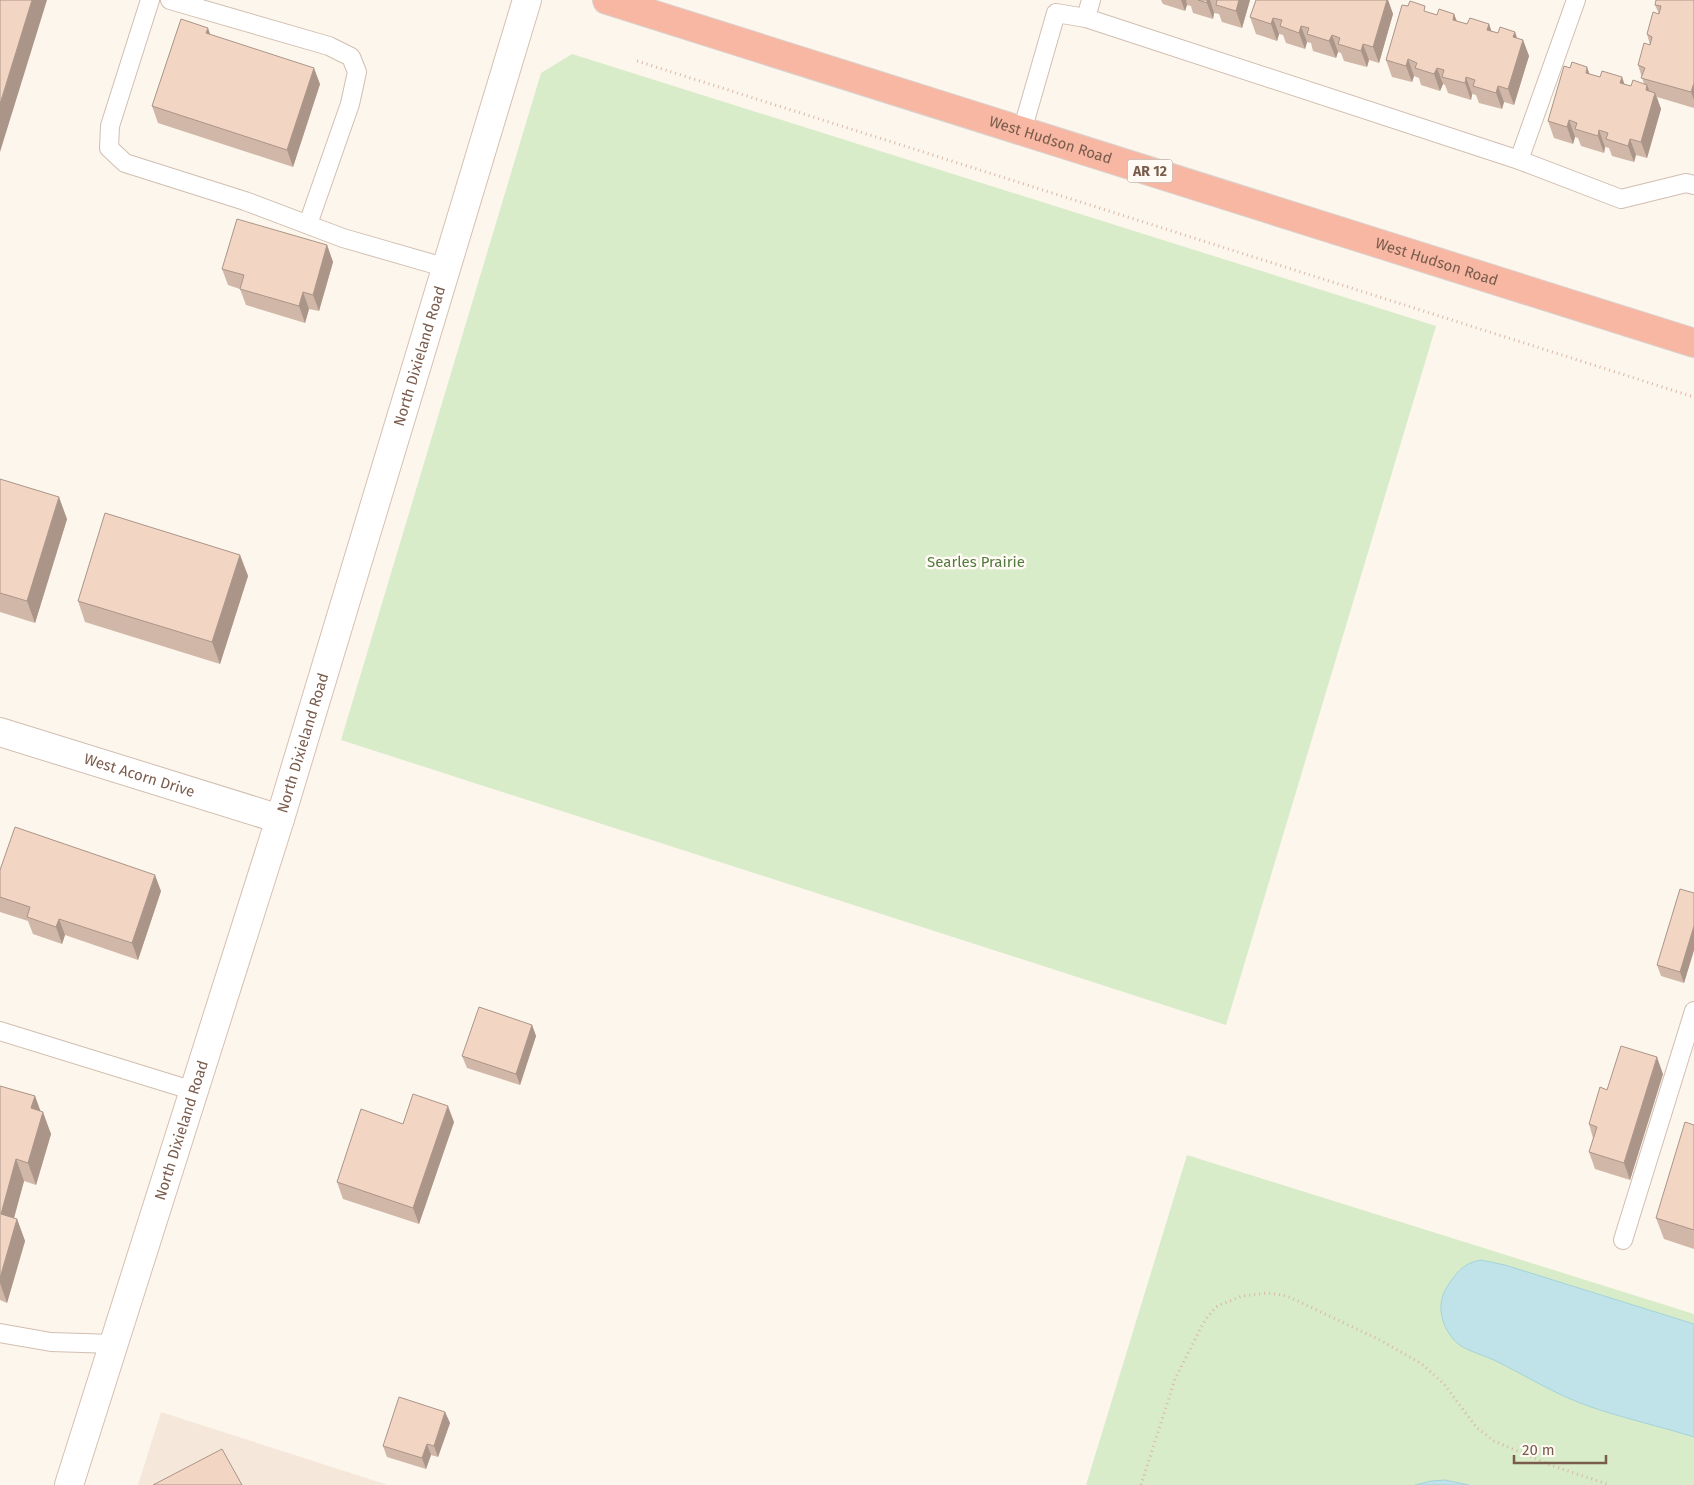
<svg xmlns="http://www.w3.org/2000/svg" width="1694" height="1485" font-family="'Fira Sans',sans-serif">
	<rect width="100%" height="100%" fill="#fdf6ec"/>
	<!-- residential -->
	<polygon fill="#f5e8da" points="161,1412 388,1485 138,1485"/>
	<!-- green -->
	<g fill="#d8ecc9">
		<polygon points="572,54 1436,326 1226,1025 341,740 541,73"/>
		<polygon points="1187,1155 1694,1314 1694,1485 1086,1485"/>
	</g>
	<!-- water -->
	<g fill="#bfe3e8" stroke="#a5d3da">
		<path d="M1481,1260L1505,1265L1694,1324V1437C1656,1425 1617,1417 1580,1403C1552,1392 1526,1376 1498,1362C1487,1356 1466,1351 1457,1343C1442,1329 1435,1305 1447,1287C1456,1273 1463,1263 1481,1260Z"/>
		<polygon points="1445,1480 1469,1485 1415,1485 1431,1481"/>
	</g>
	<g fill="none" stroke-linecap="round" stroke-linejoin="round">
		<!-- lane casing -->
		<g stroke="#d1beb0" stroke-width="20">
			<g id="lane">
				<polyline points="150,0 110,126 109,148 125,163 245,201 343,238 447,268"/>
				<polyline points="170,0 329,46 351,57 357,72 350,104 308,224"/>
				<polyline points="1086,18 1091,0"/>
				<polyline points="1022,131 1056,13 1086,18 1519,160 1621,199 1686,183 1694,185"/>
				<polyline points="1519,160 1576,0"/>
				<polyline points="0,1031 194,1091"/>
				<polyline points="1623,1240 1694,1011"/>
				<polyline points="0,1333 51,1342 114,1344"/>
			</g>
		</g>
		<!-- street casing -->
		<g stroke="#d1beb0" stroke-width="30">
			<g id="street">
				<path id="s1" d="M0,732L280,819"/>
			</g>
		</g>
		<!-- secondary casing -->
		<g stroke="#d6c0b0" stroke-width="30">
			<g id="secondary">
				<path id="s2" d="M69,1485L280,819L527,0"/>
			</g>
		</g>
		<!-- highway casing -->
		<g stroke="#dad1cd" stroke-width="30">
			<g id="highway">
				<path id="s3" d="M607,0L1694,343"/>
			</g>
		</g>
		<!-- path -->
		<g stroke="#d9b8a5" stroke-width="3" stroke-dasharray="1 4" stroke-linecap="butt">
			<polyline points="637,61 1694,397"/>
			<polyline points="1141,1485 1175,1379 1205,1320 1216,1307 1222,1304 1242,1296 1268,1293 1287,1296 1380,1340 1422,1364 1444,1384 1476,1427 1494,1441 1550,1465 1610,1485"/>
		</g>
		<!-- lane -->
		<use href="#lane" stroke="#fff" stroke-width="18"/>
		<!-- street -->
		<use href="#street" stroke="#fff" stroke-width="28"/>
		<!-- secondary -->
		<use href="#secondary" stroke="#fff" stroke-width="28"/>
		<!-- highway -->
		<use href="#highway" stroke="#f7b7a3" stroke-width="28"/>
	</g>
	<!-- wall -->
	<g fill="#d1b7a8">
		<polygon points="1161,0 1250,0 1242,28 1222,22 1219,14 1214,13 1213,19 1193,13 1191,6 1187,5 1185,11 1163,4"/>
		<polygon points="1256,0 1388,0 1393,14 1379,63 1369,60 1367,67 1344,61 1341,53 1338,52 1336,58 1313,51 1311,43 1307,42 1305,49 1286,43 1283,35 1279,34 1277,41 1256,34 1250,17"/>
		<polygon points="1694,0 1694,108 1657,97 1661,109 1647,158 1636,155 1634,162 1612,156 1609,148 1605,147 1604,153 1581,146 1578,138 1575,137 1573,144 1554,138 1548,121 1590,74 1631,86 1644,84 1638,65 1650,45 1647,34 1659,14 1655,5"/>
		<polygon points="1427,12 1437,15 1454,14 1457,21 1467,24 1489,24 1491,31 1498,33 1515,32 1517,38 1523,40 1529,56 1514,105 1504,102 1502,109 1479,103 1476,95 1472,94 1471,100 1448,93 1445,85 1443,84 1440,91 1421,85 1419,78 1414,76 1412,82 1392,77 1386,60"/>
		<polygon points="210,35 320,84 293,167 158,123 152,106"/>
		<polygon points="327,245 333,262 319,311 309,309 305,323 246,305 240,289 228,285 222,269"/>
		<polygon points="0,479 67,519 35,623 0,612"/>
		<polygon points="240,555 248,576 220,664 85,622 78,601"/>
		<polygon points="0,870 161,891 138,960 65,935 62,944 33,934 28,921 0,912"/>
		<polygon points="1694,893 1694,950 1684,983 1661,976 1657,965"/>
		<polygon points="532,1025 536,1036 520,1085 467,1068 462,1056"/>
		<polygon points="1663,1074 1630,1180 1595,1169 1589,1152 1593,1138 1589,1124 1607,1090"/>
		<polygon points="0,1086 35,1096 40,1111 51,1134 36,1185 24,1181 14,1218 17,1219 25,1241 7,1303 0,1300"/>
		<polygon points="454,1122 419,1224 343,1199 337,1182 403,1124"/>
		<polygon points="1694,1125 1694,1249 1664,1239 1656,1218"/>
		<polygon points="445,1412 450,1423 438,1457 431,1455 426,1469 387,1457 383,1446"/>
	</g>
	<!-- shaded-wall -->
	<g fill="#aa9588">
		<polygon points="32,0 47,0 0,152 0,104"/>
		<polygon points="1181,0 1186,0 1187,5 1185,11"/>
		<polygon points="1207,0 1210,0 1214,13 1213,19 1207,3"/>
		<polygon points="1239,0 1250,0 1242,28 1236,11"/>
		<polygon points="1387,0 1388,0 1393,14 1379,63 1373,47"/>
		<polygon points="1454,14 1460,31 1453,20"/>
		<polygon points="1273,18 1279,34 1277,41 1271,24"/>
		<polygon points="1489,24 1495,41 1487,30"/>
		<polygon points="1301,26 1307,42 1305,49 1299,33"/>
		<polygon points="208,28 214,45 206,33"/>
		<polygon points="1515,32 1520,47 1523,40 1529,56 1514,105 1508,89 1513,37"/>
		<polygon points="1332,35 1338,52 1336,58 1329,41"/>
		<polygon points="1363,44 1369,60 1367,67 1361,51"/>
		<polygon points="1408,59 1414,76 1412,82 1406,66"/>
		<polygon points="1587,67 1593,84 1586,73"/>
		<polygon points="314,68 320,84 293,167 287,150"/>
		<polygon points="1437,68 1443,84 1440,91 1434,74"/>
		<polygon points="1466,77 1472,94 1471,100 1465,83"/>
		<polygon points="1622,77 1628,94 1620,83"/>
		<polygon points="1694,82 1694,100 1691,92"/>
		<polygon points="1647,85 1653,100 1655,93 1661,109 1647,158 1641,142 1646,90"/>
		<polygon points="1498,86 1504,102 1502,109 1496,93"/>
		<polygon points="1569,120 1575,137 1573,144 1567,127"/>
		<polygon points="1599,130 1605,147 1604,153 1598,136"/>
		<polygon points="1630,139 1636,155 1634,162 1628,146"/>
		<polygon points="327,245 333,262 319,311 313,295"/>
		<polygon points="303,292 309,309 305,323 299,306"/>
		<polygon points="59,497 67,519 35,623 27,601"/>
		<polygon points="240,555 248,576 220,664 212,642"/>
		<polygon points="155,875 161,891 138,960 132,943"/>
		<polygon points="59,919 65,935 62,944 56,927"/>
		<polygon points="1694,926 1694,950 1684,983 1680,972"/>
		<polygon points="532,1025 536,1036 520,1085 516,1074"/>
		<polygon points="1657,1057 1663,1074 1630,1180 1624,1163"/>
		<polygon points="35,1096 42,1115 43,1112 51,1134 36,1185 28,1163 31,1108"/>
		<polygon points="448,1106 454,1122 419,1224 413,1208"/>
		<polygon points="16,1159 24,1181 9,1236 1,1214"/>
		<polygon points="17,1219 25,1241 7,1303 0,1283 0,1278"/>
		<polygon points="445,1412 450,1423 438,1457 434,1446"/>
		<polygon points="427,1444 431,1455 426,1469 422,1458"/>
	</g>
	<!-- building -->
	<g fill="#f3d5c3" stroke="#aa9588">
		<polygon points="0,0 32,0 0,104"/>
		<polygon points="1198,0 1207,0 1207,3"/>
		<polygon points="1217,0 1239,0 1236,11 1216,5"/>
		<polygon points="1256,0 1387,0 1373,47 1363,44 1361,51 1338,44 1340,38 1332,35 1329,41 1307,34 1309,28 1301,26 1299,33 1280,26 1282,20 1273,18 1271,24 1250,17"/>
		<polygon points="1656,0 1694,0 1694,83 1691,92 1641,78 1645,68 1638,65 1644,43 1650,45 1652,37 1647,34 1653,12 1659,14 1661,6 1655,5"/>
		<polygon points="1410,1 1425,6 1424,11 1437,15 1439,9 1454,14 1453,20 1467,24 1470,18 1489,24 1487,30 1498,33 1500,27 1515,32 1513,37 1523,40 1508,89 1498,86 1496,93 1473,86 1475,80 1466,77 1465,83 1442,77 1444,70 1437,68 1434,74 1415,68 1417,63 1408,59 1406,66 1386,60 1402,5 1408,6"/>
		<polygon points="181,19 208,28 206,33 314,68 287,150 152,106"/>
		<polygon points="1572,62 1587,67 1586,73 1600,77 1602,71 1622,77 1620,83 1631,86 1633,80 1647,85 1646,90 1655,93 1641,142 1630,139 1628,146 1606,139 1608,133 1599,130 1598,136 1575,129 1577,123 1569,120 1567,127 1548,121 1564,66 1570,68"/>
		<polygon points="237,219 327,245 313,295 303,292 299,306 240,289 244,275 222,269"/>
		<polygon points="0,479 59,497 27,601 0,593"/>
		<polygon points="105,513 240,555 212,642 78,601"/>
		<polygon points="15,827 155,875 132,943 59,919 56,927 27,917 30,907 0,897 0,870"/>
		<polygon points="1680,889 1694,893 1694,926 1680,972 1657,965"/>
		<polygon points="479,1007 532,1025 516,1074 462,1056"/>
		<polygon points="1621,1046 1657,1057 1624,1163 1589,1152 1597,1127 1589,1124 1600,1087 1607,1090"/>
		<polygon points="0,1086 35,1096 31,1108 43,1112 28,1163 16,1159 1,1214 17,1219 0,1278"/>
		<polygon points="413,1094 448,1106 413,1208 337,1182 361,1109 403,1124"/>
		<polygon points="1685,1122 1694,1125 1694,1230 1656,1218"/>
		<polygon points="399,1397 445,1412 434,1446 427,1444 422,1458 383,1446"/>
		<polygon points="222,1449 242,1485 153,1485"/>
	</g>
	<g text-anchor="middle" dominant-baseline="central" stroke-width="5" stroke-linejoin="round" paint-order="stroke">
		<!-- shield labels -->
		<rect fill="#fffaf3" stroke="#a28b7f" stroke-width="1" x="1127.5" y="159.5" width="45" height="23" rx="4"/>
		<g font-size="14" font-weight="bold" fill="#7a5c4d">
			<text x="1150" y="171">AR 12</text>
		</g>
		<!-- street labels -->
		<g font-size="15" fill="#7a5c4d" stroke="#fffaf3">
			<text stroke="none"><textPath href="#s3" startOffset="465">West Hudson Road</textPath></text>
			<text stroke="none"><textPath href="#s3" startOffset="870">West Hudson Road</textPath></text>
			<text stroke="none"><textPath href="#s2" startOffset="1182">North Dixieland Road</textPath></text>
			<text stroke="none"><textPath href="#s2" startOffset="778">North Dixieland Road</textPath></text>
			<text stroke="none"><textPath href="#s1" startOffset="146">West Acorn Drive</textPath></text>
			<text stroke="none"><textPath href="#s2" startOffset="372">North Dixieland Road</textPath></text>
		</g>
		<!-- park labels -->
		<g font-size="15" fill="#537a41" stroke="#fffaf3">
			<text x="976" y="562">Searles Prairie</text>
		</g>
	</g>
	<!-- scale -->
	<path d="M1514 1455v8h92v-8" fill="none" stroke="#7a5c4d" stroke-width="2.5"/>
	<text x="1522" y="1455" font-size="15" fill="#7a5c4d" stroke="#fffaf3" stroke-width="4" paint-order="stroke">20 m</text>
</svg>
